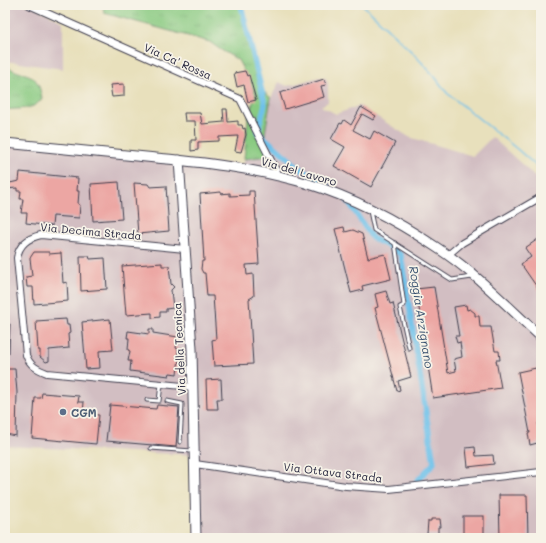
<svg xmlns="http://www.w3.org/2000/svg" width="546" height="543" font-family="Mali,sans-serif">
	<defs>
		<pattern id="grass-tufts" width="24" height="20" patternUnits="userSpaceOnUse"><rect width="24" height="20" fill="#89ca81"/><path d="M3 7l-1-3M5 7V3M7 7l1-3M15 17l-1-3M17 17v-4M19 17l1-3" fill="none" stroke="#76ad70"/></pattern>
	</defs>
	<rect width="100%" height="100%" fill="#f7f3e8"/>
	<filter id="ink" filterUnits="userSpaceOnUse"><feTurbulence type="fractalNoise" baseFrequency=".025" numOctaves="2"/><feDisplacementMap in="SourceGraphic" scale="8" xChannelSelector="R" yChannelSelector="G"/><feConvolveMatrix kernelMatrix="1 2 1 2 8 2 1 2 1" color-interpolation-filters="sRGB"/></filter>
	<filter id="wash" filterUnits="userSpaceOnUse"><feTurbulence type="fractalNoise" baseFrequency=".012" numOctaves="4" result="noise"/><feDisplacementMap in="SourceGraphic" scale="16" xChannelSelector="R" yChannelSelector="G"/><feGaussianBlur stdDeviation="0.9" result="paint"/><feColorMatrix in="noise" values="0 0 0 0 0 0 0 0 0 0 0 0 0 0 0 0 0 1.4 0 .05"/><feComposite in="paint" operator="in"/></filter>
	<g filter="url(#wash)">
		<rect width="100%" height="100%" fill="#e8e0bc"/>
		<!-- industrial -->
		<g fill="#d2bec2">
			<polygon points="5,5 31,5 63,22 63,69 5,61"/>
			<polygon points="319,77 326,78 328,84 328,102 321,106 336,114 360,106 409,137 473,156 492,137 541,182 541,538 195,538 194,455 5,446 5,141 213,163 244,164 244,159 268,156 265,133 271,98 279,82 287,86"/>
		</g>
		<!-- grass -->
		<g fill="url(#grass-tufts)" stroke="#56765e">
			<polygon points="103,5 242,5 263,91 271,98 265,133 268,156 244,159 248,118 256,94 238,60 218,48 210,42 104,13"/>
			<path d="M5,65C25,80 36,66 42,98C35,111 18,108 5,110Z"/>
		</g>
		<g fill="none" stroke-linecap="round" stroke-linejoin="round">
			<!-- stream -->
			<polyline stroke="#6ec1ea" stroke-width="1.5" points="363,5 414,54 435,77 447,93 517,149 541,170"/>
			<!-- canal -->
			<g stroke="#6ec1ea" stroke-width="5.5">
				<polyline points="241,5 265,104 258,132 302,170 329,187"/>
				<polyline points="348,201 372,238 392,248 401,255 434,463 417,481"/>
			</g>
		</g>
		<g id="blocks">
			<!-- building -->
			<g fill="#eca6a3">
				<polygon points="245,71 247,76 249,75 256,100 248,102 244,85 237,87 234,73"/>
				<polygon points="324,79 326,85 321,86 324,97 285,109 280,93"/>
				<polygon points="124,84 124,96 112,97 110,85"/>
				<polygon points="361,107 376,116 373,120 362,114 353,130 370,139 374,131 395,143 371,187 334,166 345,147 331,139 340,123 342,124 344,120 351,125"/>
				<polygon points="223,109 227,109 228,122 238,121 238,125 242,125 243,129 245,128 246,135 241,152 235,151 238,136 219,137 219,141 198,142 198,150 191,151 191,140 196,140 195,121 185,121 184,113 200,113 202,124 224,122"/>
				<polygon points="20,172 78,178 77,191 79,191 78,204 80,205 79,218 53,216 52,226 26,223 27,213 21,213 23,199 20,199 21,191 17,191 17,188 5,189 5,184 19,181"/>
				<polygon points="119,182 122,219 93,221 91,184"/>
				<polygon points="134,183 148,184 150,187 166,186 169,231 138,234"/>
				<polygon points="249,191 254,191 259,264 246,265 247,275 253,274 254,296 249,299 253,364 214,366 212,340 216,339 213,296 207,296 205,273 203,273 201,269 202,261 204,261 200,194 221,192 221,194 230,193 230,196 249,195"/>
				<polygon points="344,227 345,232 353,230 362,234 368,258 385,254 391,279 362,286 363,290 351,293 335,229"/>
				<polygon points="541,237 541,293 521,264 531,257 525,248"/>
				<polygon points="34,252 49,252 49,254 61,253 63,283 67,282 68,301 34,304 33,287 27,287 26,277 32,276 30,258"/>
				<polygon points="80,256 89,256 90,259 105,258 107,289 81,291"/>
				<polygon points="162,263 162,266 169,266 171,284 174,287 171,290 173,308 166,309 166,312 160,312 160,317 152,318 152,313 126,315 122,266"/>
				<polygon points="434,287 448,373 456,371 454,359 462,357 460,342 457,343 455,336 459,336 454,307 466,305 467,310 470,309 475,313 475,316 479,316 480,327 491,327 495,351 499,351 500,360 496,360 501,388 433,398 416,289"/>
				<polygon points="386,291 390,304 393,303 411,377 398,381 400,390 397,391 375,308 378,307 375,294"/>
				<polygon points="66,319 67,325 69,325 70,333 68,334 69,348 49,350 49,361 46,362 40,357 40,350 38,350 36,321"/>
				<polygon points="110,319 113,350 99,351 100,368 86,369 82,322"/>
				<polygon points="5,324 10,324 9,353 5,353"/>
				<polygon points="149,329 153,329 153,333 178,337 176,348 178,349 177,359 179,359 177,374 170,373 169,376 130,371 131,361 128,361 130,351 128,350 129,338 127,338 128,331 149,334"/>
				<polygon points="536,368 539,382 541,382 541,423 538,423 541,442 530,445 528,433 530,433 518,372"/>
				<polygon points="5,369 15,369 17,392 16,436 5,434"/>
				<polygon points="221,379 222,399 217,399 218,409 207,409 206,380"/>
				<polygon points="42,393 79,396 78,402 84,402 83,414 99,415 96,444 32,438 35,398 41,398"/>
				<polygon points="110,405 156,409 157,405 179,407 176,447 106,441"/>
				<polygon points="475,447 476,456 493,455 494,464 468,467 466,448"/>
				<polygon points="499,495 527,495 528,538 500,538"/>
				<rect x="463" y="516" width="21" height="22"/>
				<polygon points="431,519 440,519 441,527 438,527 438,534 427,534 428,521 431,521"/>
			</g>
		</g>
	</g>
	<g filter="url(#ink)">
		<use href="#blocks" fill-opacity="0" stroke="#403e4e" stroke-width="1"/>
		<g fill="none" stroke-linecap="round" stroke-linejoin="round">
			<!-- lane casing -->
			<g stroke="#403e4e" stroke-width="5">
				<g id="lane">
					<polyline points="370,211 374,230 452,280 472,277"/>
					<polyline points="395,243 404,305 400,307 409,348"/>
					<polyline points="147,400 159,401 161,384"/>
					<polyline points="167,401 182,404 180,442"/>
					<polyline points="151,448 192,451"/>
				</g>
			</g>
			<!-- street casing -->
			<g stroke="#403e4e" stroke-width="8">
				<g id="street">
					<polyline points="29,5 240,99 279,176"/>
					<path d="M185,249L41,235C28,238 19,244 17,258L26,355C30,366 37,369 47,373L193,387"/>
					<polyline points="448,255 462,243 541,197"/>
					<polyline points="195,464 346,486 389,489 541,472"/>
				</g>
			</g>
			<!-- secondary casing -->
			<g stroke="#403e4e" stroke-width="11">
				<g id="secondary">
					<path d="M5,143C52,148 99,152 146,157C201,162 256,168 309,184C354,198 397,221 436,247C475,272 507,306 541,337"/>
					<polyline points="179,160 192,349 196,538"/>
				</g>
			</g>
			<!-- lane -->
			<use href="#lane" stroke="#fff" stroke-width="3"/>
			<!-- street -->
			<use href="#street" stroke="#fff" stroke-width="6"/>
			<!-- secondary -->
			<use href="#secondary" stroke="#fff" stroke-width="9"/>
		</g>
	</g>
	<!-- markers -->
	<circle fill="#5c6f8a" stroke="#f7f3e8" stroke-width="1.5" cx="63" cy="412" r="4"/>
	<g text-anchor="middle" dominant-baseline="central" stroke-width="3.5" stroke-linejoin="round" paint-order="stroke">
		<!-- street labels -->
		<g font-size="11" fill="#22223b" stroke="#f7f3e8">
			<text transform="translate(178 61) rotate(24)">Via Ca' Rossa</text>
			<text transform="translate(299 171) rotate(16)">Via del Lavoro</text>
			<text transform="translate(91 231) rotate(5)">Via Decima Strada</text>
			<text transform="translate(179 349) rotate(-93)">Via della Tecnica</text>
			<text transform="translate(333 472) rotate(7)">Via Ottava Strada</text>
		</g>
		<!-- service labels -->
		<g font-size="11" font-weight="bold" fill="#4e5e75" stroke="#f7f3e8" text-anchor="start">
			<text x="71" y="412">CGM</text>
		</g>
		<!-- water labels -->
		<g font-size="12" font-style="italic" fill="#395270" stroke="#f7f3e8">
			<text transform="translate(422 317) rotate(81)">Roggia Arzignano</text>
		</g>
	</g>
	<!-- margin -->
	<rect width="546" height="543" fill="none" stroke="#f7f3e8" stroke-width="20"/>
</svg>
